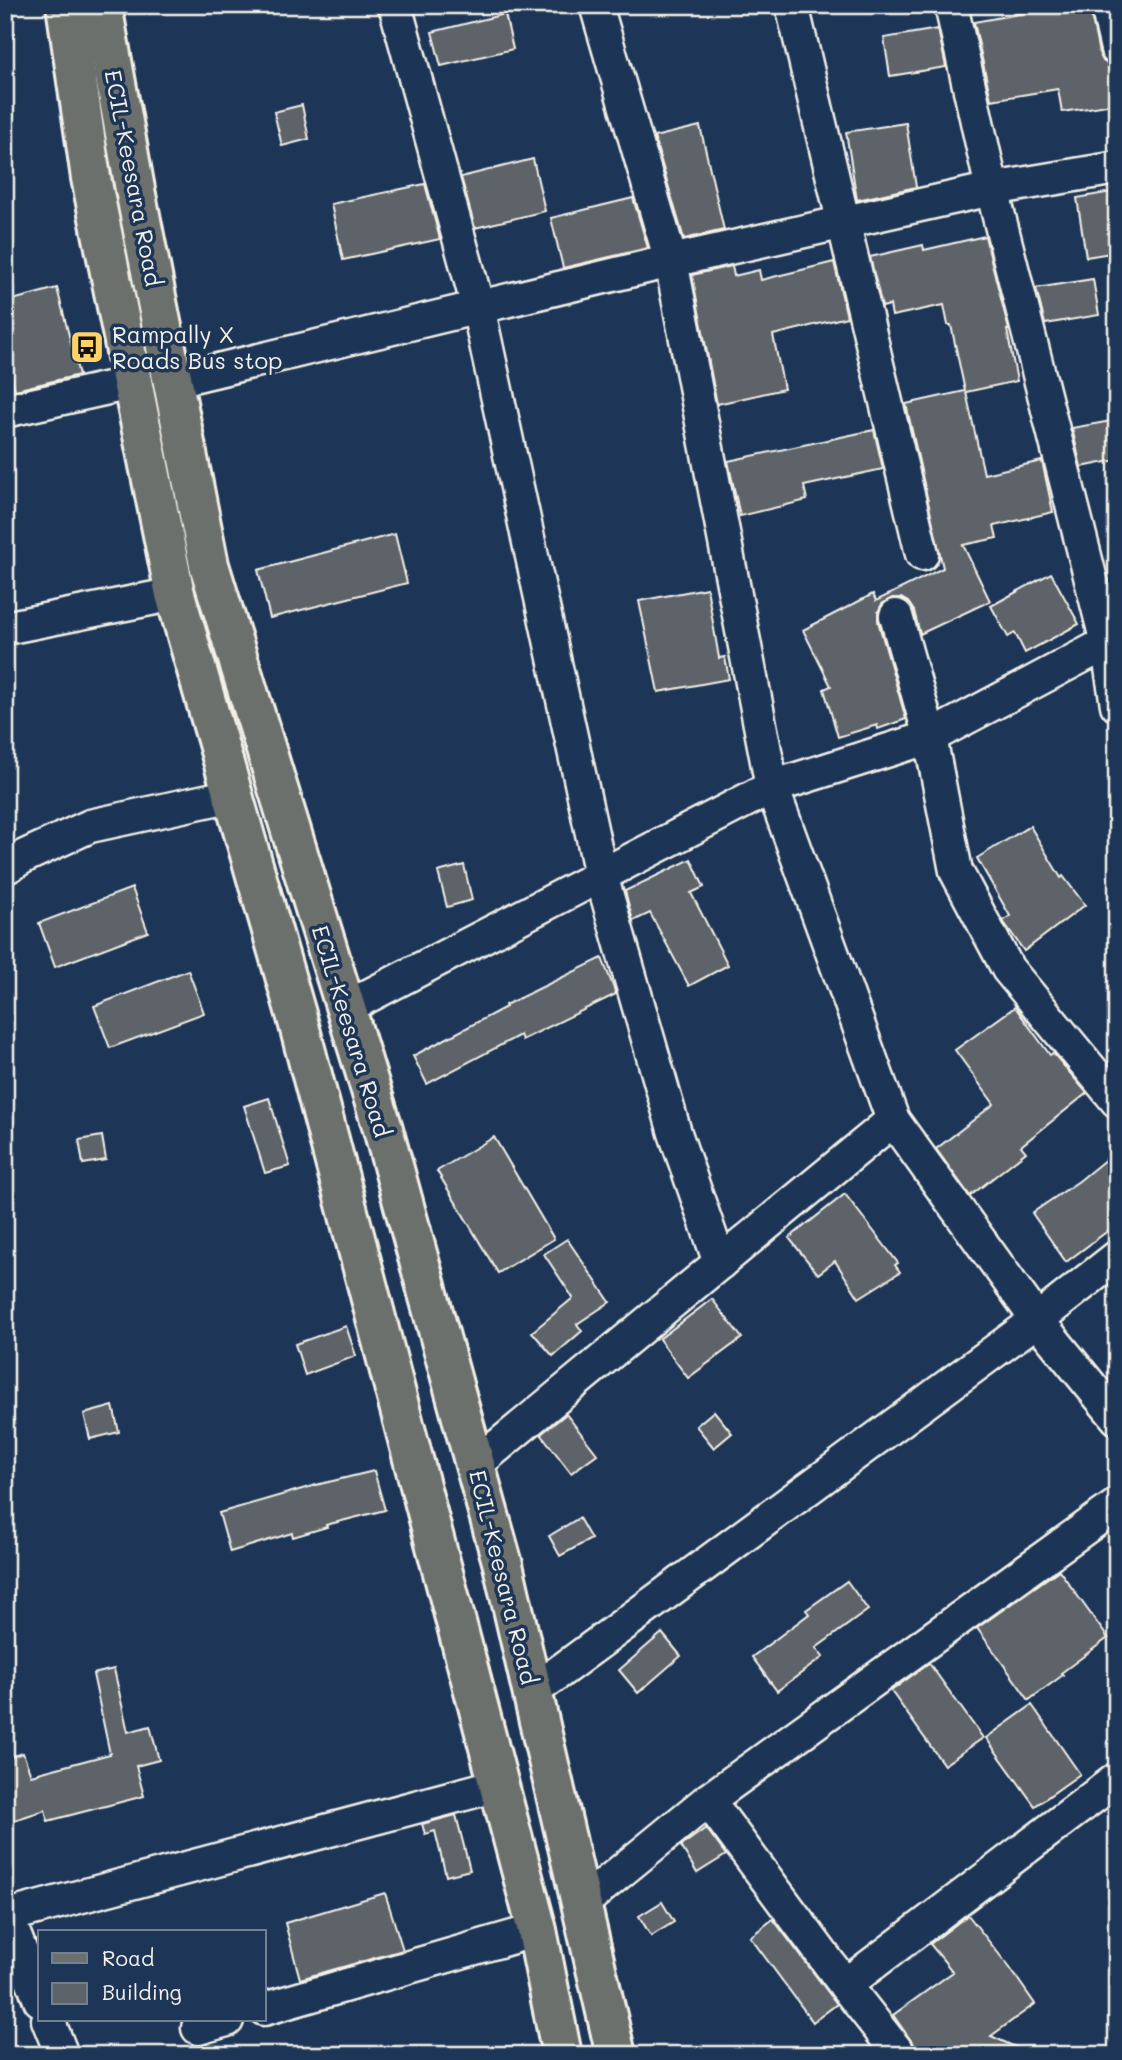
<svg xmlns="http://www.w3.org/2000/svg" width="1122" height="2060" font-family="Mali,sans-serif">
	<rect width="100%" height="100%" fill="#1d3557"/>
	<filter id="ink" filterUnits="userSpaceOnUse"><feTurbulence type="fractalNoise" baseFrequency=".0143" numOctaves="2"/><feDisplacementMap in="SourceGraphic" scale="14" xChannelSelector="R" yChannelSelector="G"/><feConvolveMatrix kernelMatrix="1 2 1 2 8 2 1 2 1" color-interpolation-filters="sRGB"/></filter>
	<g filter="url(#ink)">
		<!-- building -->
		<g fill="#5d6368" stroke="#f4f1e8" stroke-width="2">
			<polygon points="1034,5 1089,5 1099,53 1103,61 1109,65 1114,104 1062,112 1058,89 991,100 974,22 1035,11"/>
			<polygon points="505,14 513,49 441,66 432,32"/>
			<polygon points="938,29 946,67 890,76 884,38"/>
			<polygon points="302,105 309,139 282,146 274,112"/>
			<polygon points="906,123 916,187 857,200 846,132"/>
			<polygon points="700,126 724,230 684,239 654,137"/>
			<polygon points="533,159 545,211 475,228 461,177"/>
			<polygon points="425,184 440,239 343,260 331,204"/>
			<polygon points="1117,191 1117,252 1086,257 1077,198"/>
			<polygon points="633,198 648,248 563,268 551,218"/>
			<polygon points="985,236 1009,330 1007,330 1017,381 966,392 984,474 1042,461 1053,512 994,526 997,538 963,545 990,601 920,634 914,611 908,602 901,598 892,598 882,604 878,612 878,621 906,719 878,729 877,725 838,737 824,689 831,686 803,630 873,594 876,601 943,568 906,404 965,391 951,325 948,325 944,305 892,316 890,305 882,307 870,257 923,245 924,250"/>
			<polygon points="834,262 847,317 773,335 784,389 717,404 692,275 732,266 734,276 759,270 761,280"/>
			<polygon points="1093,279 1099,315 1045,324 1036,288"/>
			<polygon points="57,288 79,375 15,390 5,348 5,302"/>
			<polygon points="1117,420 1117,460 1081,467 1072,428"/>
			<polygon points="874,430 883,469 804,486 807,500 740,516 728,461"/>
			<polygon points="395,534 407,583 270,618 258,570"/>
			<polygon points="1051,573 1079,624 1025,653 1015,633 1008,637 991,606"/>
			<polygon points="707,588 719,658 725,657 729,679 658,692 639,601"/>
			<polygon points="1030,826 1061,878 1063,876 1085,905 1024,951 1003,921 1010,916 977,858"/>
			<polygon points="691,859 704,887 691,893 728,965 689,986 650,913 633,921 625,891"/>
			<polygon points="464,865 472,900 447,907 438,872"/>
			<polygon points="132,888 148,932 55,967 39,923"/>
			<polygon points="602,958 616,994 522,1040 520,1035 427,1084 413,1056 506,1007 505,1005"/>
			<polygon points="188,970 204,1013 110,1048 94,1006"/>
			<polygon points="1015,1007 1050,1055 1053,1053 1087,1093 1021,1146 1026,1152 970,1196 936,1149 994,1104 955,1050"/>
			<polygon points="269,1098 290,1166 265,1173 244,1106"/>
			<polygon points="102,1136 106,1160 83,1164 79,1140"/>
			<polygon points="494,1137 554,1239 498,1273 437,1171"/>
			<polygon points="1117,1150 1117,1224 1066,1262 1032,1213 1079,1181"/>
			<polygon points="845,1194 898,1263 895,1265 900,1272 859,1298 835,1261 818,1274 789,1238"/>
			<polygon points="567,1239 610,1302 577,1324 582,1331 553,1356 532,1332 573,1298 544,1254"/>
			<polygon points="712,1299 742,1338 688,1378 659,1339"/>
			<polygon points="346,1326 356,1356 305,1375 295,1344"/>
			<polygon points="113,1406 119,1432 90,1439 84,1414"/>
			<polygon points="714,1411 732,1433 714,1448 696,1426"/>
			<polygon points="566,1414 597,1454 571,1473 541,1434"/>
			<polygon points="374,1471 385,1510 326,1525 327,1527 293,1537 292,1533 230,1552 219,1513 316,1485"/>
			<polygon points="579,1518 591,1539 560,1556 549,1536"/>
			<polygon points="1059,1570 1108,1638 1061,1673 1063,1675 1029,1700 977,1628"/>
			<polygon points="847,1581 868,1610 816,1648 823,1657 777,1691 752,1657 809,1614 806,1610"/>
			<polygon points="662,1633 681,1656 638,1693 619,1670"/>
			<polygon points="929,1663 983,1738 944,1765 891,1691"/>
			<polygon points="114,1669 128,1732 150,1726 159,1760 136,1766 144,1796 48,1821 45,1810 5,1823 5,1759 23,1753 31,1775 110,1754 93,1674"/>
			<polygon points="1032,1705 1080,1774 1035,1806 986,1738"/>
			<polygon points="456,1815 470,1870 446,1876 435,1831 425,1834 422,1824"/>
			<polygon points="706,1828 726,1855 697,1873 681,1846"/>
			<polygon points="385,1893 403,1950 300,1979 285,1923"/>
			<polygon points="662,1902 674,1922 651,1936 639,1916"/>
			<polygon points="968,1915 1010,1968 1035,2004 991,2036 1033,2055 921,2055 893,2015 953,1972 930,1944"/>
			<polygon points="773,1919 837,2004 813,2022 750,1937"/>
		</g>
		<g fill="none" stroke-linecap="round" stroke-linejoin="round">
			<!-- street casing -->
			<g stroke="#f4f1e8" stroke-width="37">
				<g id="street">
					<polyline points="395,5 478,307 601,875 675,1133 720,1263"/>
					<polyline points="596,5 671,261 772,787 893,1120 1037,1320 1117,1418"/>
					<polyline points="792,5 922,554"/>
					<polyline points="951,5 992,189 1107,643 1117,705"/>
					<polyline points="1107,5 1117,49"/>
					<polyline points="172,381 671,261 992,189 1117,168"/>
					<polyline points="5,411 131,383"/>
					<polyline points="896,616 930,737 956,871 1008,969 1117,1101"/>
					<polyline points="5,628 175,594"/>
					<polyline points="5,868 25,856 90,826 233,795"/>
					<polyline points="345,1008 772,787 930,737 1107,643 1117,634"/>
					<polyline points="475,1465 893,1120"/>
					<polyline points="532,1692 1037,1320 1117,1257"/>
					<polyline points="581,1904 708,1800"/>
					<polyline points="5,1912 7,1916 498,1785"/>
					<polyline points="7,1916 40,2000"/>
					<polyline points="845,1985 1117,1779"/>
					<polyline points="264,2009 537,1930"/>
					<polyline points="48,2020 62,2055"/>
					<polyline points="198,2028 227,2020"/>
					<polyline points="900,2055 845,1985 708,1800 1117,1505"/>
				</g>
			</g>
			<!-- primary casing -->
			<g stroke="#f4f1e8" stroke-width="44">
				<g id="primary">
					<polyline points="66,5 91,178 175,594 296,1014 537,1930 562,2055"/>
					<polyline points="102,5 136,195 209,565 383,1129 475,1465 503,1565 616,2055"/>
				</g>
			</g>
			<!-- street -->
			<use href="#street" stroke="#1d3557" stroke-width="32"/>
			<!-- primary -->
			<use href="#primary" stroke="#6c706d" stroke-width="38"/>
		</g>
	</g>
	<!-- icons -->
	<defs>
		<g id="bus-square" transform="scale(1.75)"><rect x="-9" y="-9" width="18" height="18" rx="4" fill="#ffd166" stroke="#1d3557"/><path d="M-5-6H5V4H4V6H2V4H-2V6H-4V4H-5ZM-3.5-4V0h7V-4ZM-3.5 1.2v1.5H-2V1.2ZM2 1.2v1.5H3.5V1.2Z" fill="#111"/></g>
	</defs>
	<g fill-rule="evenodd">
		<use href="#bus-square" x="87" y="347"/>
	</g>
	<g text-anchor="middle" dominant-baseline="central" stroke-width="7" stroke-linejoin="round" paint-order="stroke">
		<!-- street labels -->
		<g font-size="23" fill="#f4f1e8" stroke="#1d3557">
			<text transform="translate(134 178) rotate(79)">ECIL-Keesara Road</text>
			<text transform="translate(352 1031) rotate(73)">ECIL-Keesara Road</text>
			<text transform="translate(504 1577) rotate(76)">ECIL-Keesara Road</text>
		</g>
		<!-- poi labels -->
		<g font-size="23" fill="#f4f1e8" stroke="#1d3557" text-anchor="start">
			<text x="112" y="334">Rampally X<tspan x="112" dy="26">Roads Bus stop</tspan></text>
		</g>
	</g>
	<!-- margin -->
	<rect width="1122" height="2060" fill="none" stroke="#1d3557" stroke-width="28"/>
	<rect x="14" y="14" width="1094" height="2032" fill="none" stroke="#f4f1e8" stroke-width="2.5" filter="url(#ink)"/>
	<!-- legend -->
	<rect x="38" y="1930" width="228" height="91" fill="#1d3557" stroke="#738091" stroke-width="2"/>
	<rect x="52" y="1953" width="35" height="10" fill="#6c706d" stroke="#738091" stroke-width="2"/>
	<text x="102" y="1966" font-size="21" fill="#f4f1e8">Road</text>
	<rect x="52" y="1983" width="35" height="21" fill="#5d6368" stroke="#738091" stroke-width="2"/>
	<text x="102" y="2000" font-size="21" fill="#f4f1e8">Building</text>
</svg>
